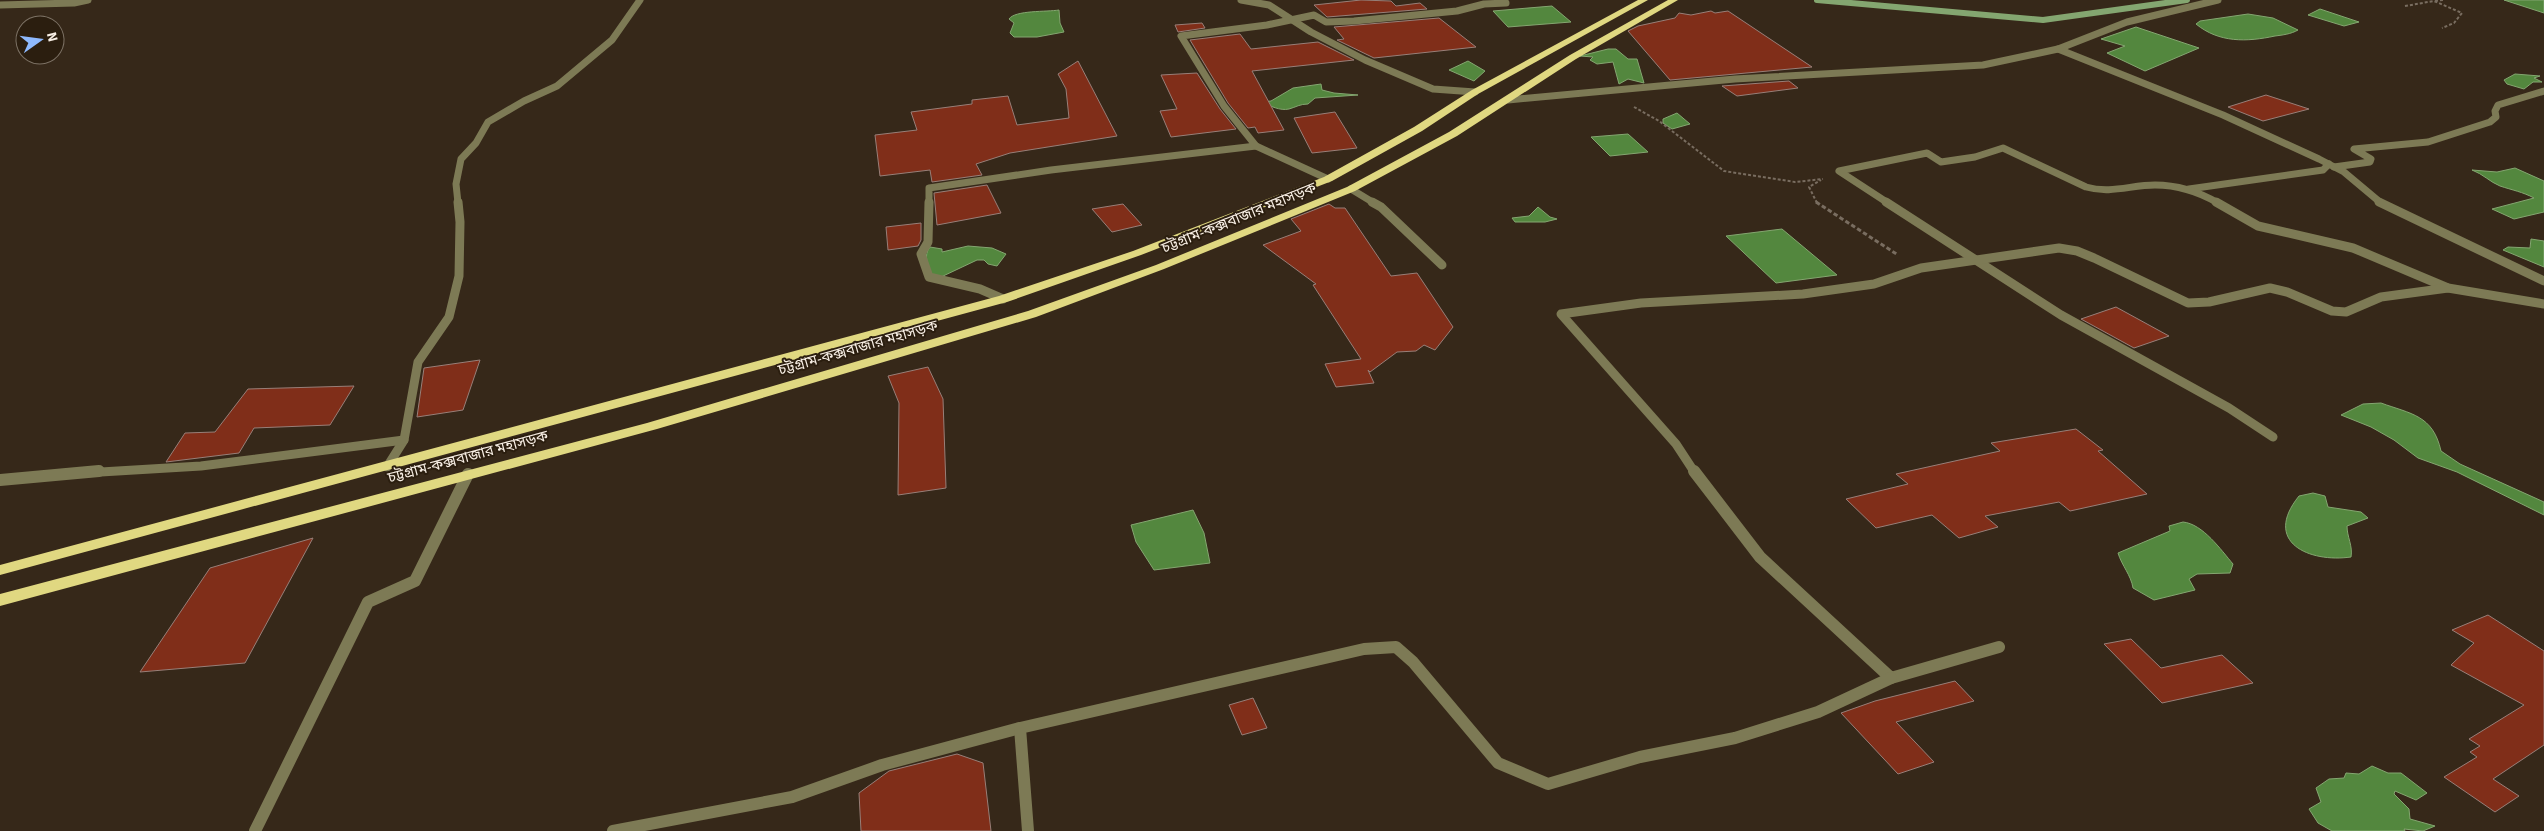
<svg xmlns="http://www.w3.org/2000/svg" width="2544" height="831" font-family="'Source Sans 3','Noto Sans Bengali',sans-serif">
	<rect width="100%" height="100%" fill="#362819"/>
	<!-- water -->
	<g fill="#53873e" stroke="#84a670">
		<polygon points="2504,0 2544,0 2544,13"/>
		<polygon points="1552,6 1571,22 1508,27 1493,11"/>
		<polygon points="2320,9 2359,22 2344,26 2308,15"/>
		<path d="M1059,10L1060,23L1064,32L1037,37H1014L1010,33L1014,23L1009,19C1015,10 1047,12 1059,10Z"/>
		<path d="M2248,14L2273,18L2298,30C2291,34 2283,35 2275,36C2247,42 2219,43 2196,24L2200,21Z"/>
		<polygon points="2136,27 2199,48 2145,71 2107,53 2125,46 2101,39"/>
		<polygon points="1608,49 1616,49 1628,59 1637,59 1644,83 1628,79 1619,84 1613,62 1597,64 1590,60 1593,57 1580,56"/>
		<polygon points="1468,61 1485,71 1474,81 1449,70"/>
		<polygon points="2515,74 2540,76 2534,78 2542,82 2533,82 2524,89 2507,84 2504,80"/>
		<path d="M1321,84L1322,90L1334,93L1358,95L1315,98L1308,104C1300,104 1296,107 1289,109C1280,111 1270,106 1262,102L1271,101L1293,88Z"/>
		<polygon points="1677,113 1690,124 1672,129 1663,123 1663,119"/>
		<polygon points="1628,134 1648,152 1610,156 1591,137"/>
		<path d="M2515,168L2544,181V212L2514,219L2492,209L2534,198C2523,192 2512,190 2500,186C2490,182 2483,174 2472,170L2497,172Z"/>
		<polygon points="1538,207 1550,217 1557,219 1545,222 1515,222 1512,218 1529,216"/>
		<polygon points="1782,229 1837,275 1776,283 1726,236"/>
		<polygon points="2531,239 2544,241 2544,267 2503,250 2508,247 2530,248"/>
		<path d="M968,246L992,248L1006,254L997,266L988,264L984,260H977L941,277L931,274C928,264 923,256 930,247L942,249V252Z"/>
		<path d="M2381,403C2411,414 2433,415 2441,451L2460,464L2544,502V515L2457,472L2418,458L2394,440L2371,427L2341,415L2363,404Z"/>
		<path d="M2313,493L2325,496L2328,507L2361,512L2368,518L2347,526C2347,537 2353,546 2351,557C2309,563 2262,542 2299,496Z"/>
		<polygon points="1193,510 1204,533 1210,563 1154,570 1136,542 1131,525"/>
		<path d="M2183,522C2203,524 2221,550 2233,564L2230,573L2197,574L2189,579L2195,590L2154,600L2133,588C2131,575 2122,566 2118,553L2170,531L2169,526Z"/>
		<polygon points="2372,766 2388,773 2401,773 2427,793 2416,800 2395,791 2394,794 2409,809 2410,819 2435,826 2423,831 2404,829 2405,831 2332,831 2318,823 2309,809 2321,802 2316,788 2329,779 2344,778 2346,773 2359,774"/>
	</g>
	<g fill="none" stroke-linecap="round" stroke-linejoin="round">
		<!-- stream -->
		<polyline stroke="#84a670" stroke-width="6" points="1817,0 2043,20 2187,0"/>
	</g>
	<!-- building -->
	<g fill="#802e19" stroke="#987f78">
		<polygon points="1361,0 1391,1 1396,6 1420,3 1427,9 1327,17 1314,5"/>
		<polygon points="1711,11 1715,13 1728,11 1812,67 1670,80 1628,31 1638,26 1675,18 1679,13 1691,15"/>
		<polygon points="1439,18 1476,47 1374,58 1337,40 1344,39 1334,27"/>
		<polygon points="1202,23 1205,28 1178,32 1175,25"/>
		<polygon points="1240,34 1251,49 1318,42 1354,60 1252,71 1284,130 1258,133 1255,127 1248,128 1228,103 1190,40"/>
		<polygon points="1078,61 1117,136 1010,153 976,164 982,175 932,182 930,170 880,176 875,135 917,130 911,112 972,104 972,100 1008,96 1017,125 1069,118 1066,89 1058,74"/>
		<polygon points="1197,73 1220,109 1236,129 1171,137 1160,111 1177,109 1161,75"/>
		<polygon points="1789,81 1798,88 1737,96 1722,86"/>
		<polygon points="2266,95 2309,109 2263,121 2228,107"/>
		<polygon points="1335,112 1357,148 1312,153 1294,118"/>
		<polygon points="987,185 1001,213 937,225 934,193"/>
		<polygon points="1123,204 1142,225 1112,232 1092,209"/>
		<polygon points="1329,204 1335,208 1345,208 1391,276 1417,273 1453,327 1435,350 1424,345 1416,351 1397,352 1370,372 1368,370 1374,383 1336,387 1325,364 1361,359 1313,285 1316,284 1263,245 1301,231 1291,219"/>
		<polygon points="921,223 921,240 918,246 888,250 886,227"/>
		<polygon points="2116,307 2169,336 2134,348 2081,319"/>
		<polygon points="480,360 463,410 417,417 424,368"/>
		<polygon points="928,367 943,399 946,488 898,495 899,403 888,376"/>
		<polygon points="354,386 330,425 254,428 239,453 166,462 185,433 215,432 248,389"/>
		<polygon points="2076,429 2103,450 2098,451 2147,494 2070,511 2059,502 1985,516 1998,527 1959,538 1932,515 1876,528 1846,499 1908,484 1896,474 2000,451 1991,443"/>
		<polygon points="313,538 245,663 140,672 210,568"/>
		<polygon points="2488,615 2544,651 2544,745 2493,779 2519,796 2495,812 2444,777 2477,757 2470,752 2480,746 2469,739 2524,705 2451,665 2474,643 2452,630"/>
		<polygon points="2131,639 2161,668 2222,655 2253,683 2162,703 2104,644"/>
		<polygon points="1955,681 1974,701 1896,722 1934,762 1898,774 1841,713 1875,701"/>
		<polygon points="1253,698 1267,728 1242,735 1229,705"/>
		<polygon points="957,754 983,763 991,831 861,831 859,793 889,771"/>
	</g>
	<g fill="none" stroke-linecap="round" stroke-linejoin="round">
		<!-- path-far1 -->
		<g stroke="#796d60" stroke-width="2" stroke-dasharray="3 2" stroke-linecap="butt">
			<polyline points="2435,1 2443,0"/>
			<polyline points="2405,6 2434,1 2462,13 2454,23 2442,28"/>
			<polyline points="1634,107 1659,121 1724,171 1795,182 1823,179"/>
			<polyline points="1817,203 1809,187 1821,180"/>
		</g>
		<!-- path -->
		<polyline stroke="#796d60" stroke-width="3" stroke-dasharray="4.5 2.5" stroke-linecap="butt" points="1816,202 1898,255"/>
		<!-- minor-far2 -->
		<g stroke="#7d7a55" stroke-width="7">
			<polyline points="1241,0 1269,5 1311,32 1365,60 1433,89 1475,92"/>
			<polyline points="0,5 74,3 88,0"/>
			<polyline points="2058,49 2223,115 2319,159 2344,172 2381,203"/>
			<polyline points="1508,100 1735,79 1983,65 2058,49 2127,22 2218,0"/>
			<polyline points="1256,146 1328,179"/>
			<polyline points="2334,167 2370,162 2371,159 2354,149 2428,142 2490,122 2496,117 2495,111 2498,105 2544,91"/>
			<polyline points="1351,189 1374,203"/>
			<polyline points="2189,189 2323,170 2329,164"/>
			<polyline points="458,203 456,184 461,159 476,143 488,122 524,101 557,86 612,40 640,0"/>
			<polyline points="929,203 929,188 1051,170 1256,146 1224,106 1181,36 1267,25 1314,15 1326,22 1354,21 1457,11 1484,4 1506,3"/>
			<path d="M1888,203L1839,171L1927,153L1941,162L1975,157L2003,148L2086,187C2111,194 2131,185 2155,185C2177,185 2199,192 2218,203"/>
		</g>
		<!-- minor-far1 -->
		<g stroke="#7d7a55" stroke-width="9">
			<polyline points="929,202 928,242 921,254 929,277 980,289 1003,299"/>
			<polyline points="1372,202 1381,207 1442,265"/>
			<polyline points="1886,202 2061,315 2229,408 2273,437"/>
			<polyline points="2216,202 2258,226 2353,248 2448,288 2544,304"/>
			<polyline points="2379,202 2544,281"/>
			<polyline points="387,467 404,440 418,362 449,317 459,276 460,222 458,202"/>
			<polyline points="84,473 201,466 404,440"/>
			<polyline points="1695,473 1676,444 1561,314 1641,303 1803,294 1874,284 1921,268 2059,248 2077,251 2094,258 2188,303 2209,302 2270,288 2287,292 2332,311 2346,312 2381,297 2448,288"/>
		</g>
		<!-- minor -->
		<g stroke="#7d7a55" stroke-width="12">
			<polyline points="1694,471 1760,557 1891,678 1999,647"/>
			<polyline points="0,480 99,471"/>
			<polyline points="255,831 368,602 415,581 468,474"/>
			<polyline points="613,831 792,797 882,765 1020,728"/>
			<polyline points="1028,831 1020,728 1364,649 1396,647 1413,662 1498,763 1548,784 1640,757 1735,738 1818,712 1891,678"/>
		</g>
		<!-- trunk -->
		<g fill="#e0d881" fill-rule="evenodd">
			<polygon points="1638,0 1648,0 1478,94 1422,131 1332,181 1141,255 1007,302 0,575 0,565 999,296 1133,251 1324,177 1414,127 1472,90"/>
			<polygon points="1668,0 1678,0 1576,59 1457,136 1355,191 1164,269 1036,317 657,429 0,606 0,594 647,423 1028,311 1156,265 1347,187 1449,132 1570,55"/>
		</g>
	</g>
	<g text-anchor="middle" dominant-baseline="central" stroke-width="4" stroke-linejoin="round" paint-order="stroke">
		<!-- street labels -->
		<g font-size="15" fill="#f8efe5" stroke="#2b1e0f">
			<text transform="translate(1239 218) rotate(-22)">চট্টগ্রাম-কক্সবাজার মহাসড়ক</text>
			<text transform="translate(858 348) rotate(-16)">চট্টগ্রাম-কক্সবাজার মহাসড়ক</text>
			<text transform="translate(468 457) rotate(-15)">চট্টগ্রাম-কক্সবাজার মহাসড়ক</text>
		</g>
	</g>
	<!-- north arrow -->
	<g transform="translate(40 40) rotate(76)"><circle r="24" fill="#2b1e0f" stroke="#7d7265"/>
	<path d="M0-4L9 19L0 12L-9 19Z" fill="#8eb9fd"/>
	<text y="-8" font-size="14" font-weight="bold" text-anchor="middle" fill="#f8efe5">N</text>
	</g>
</svg>
